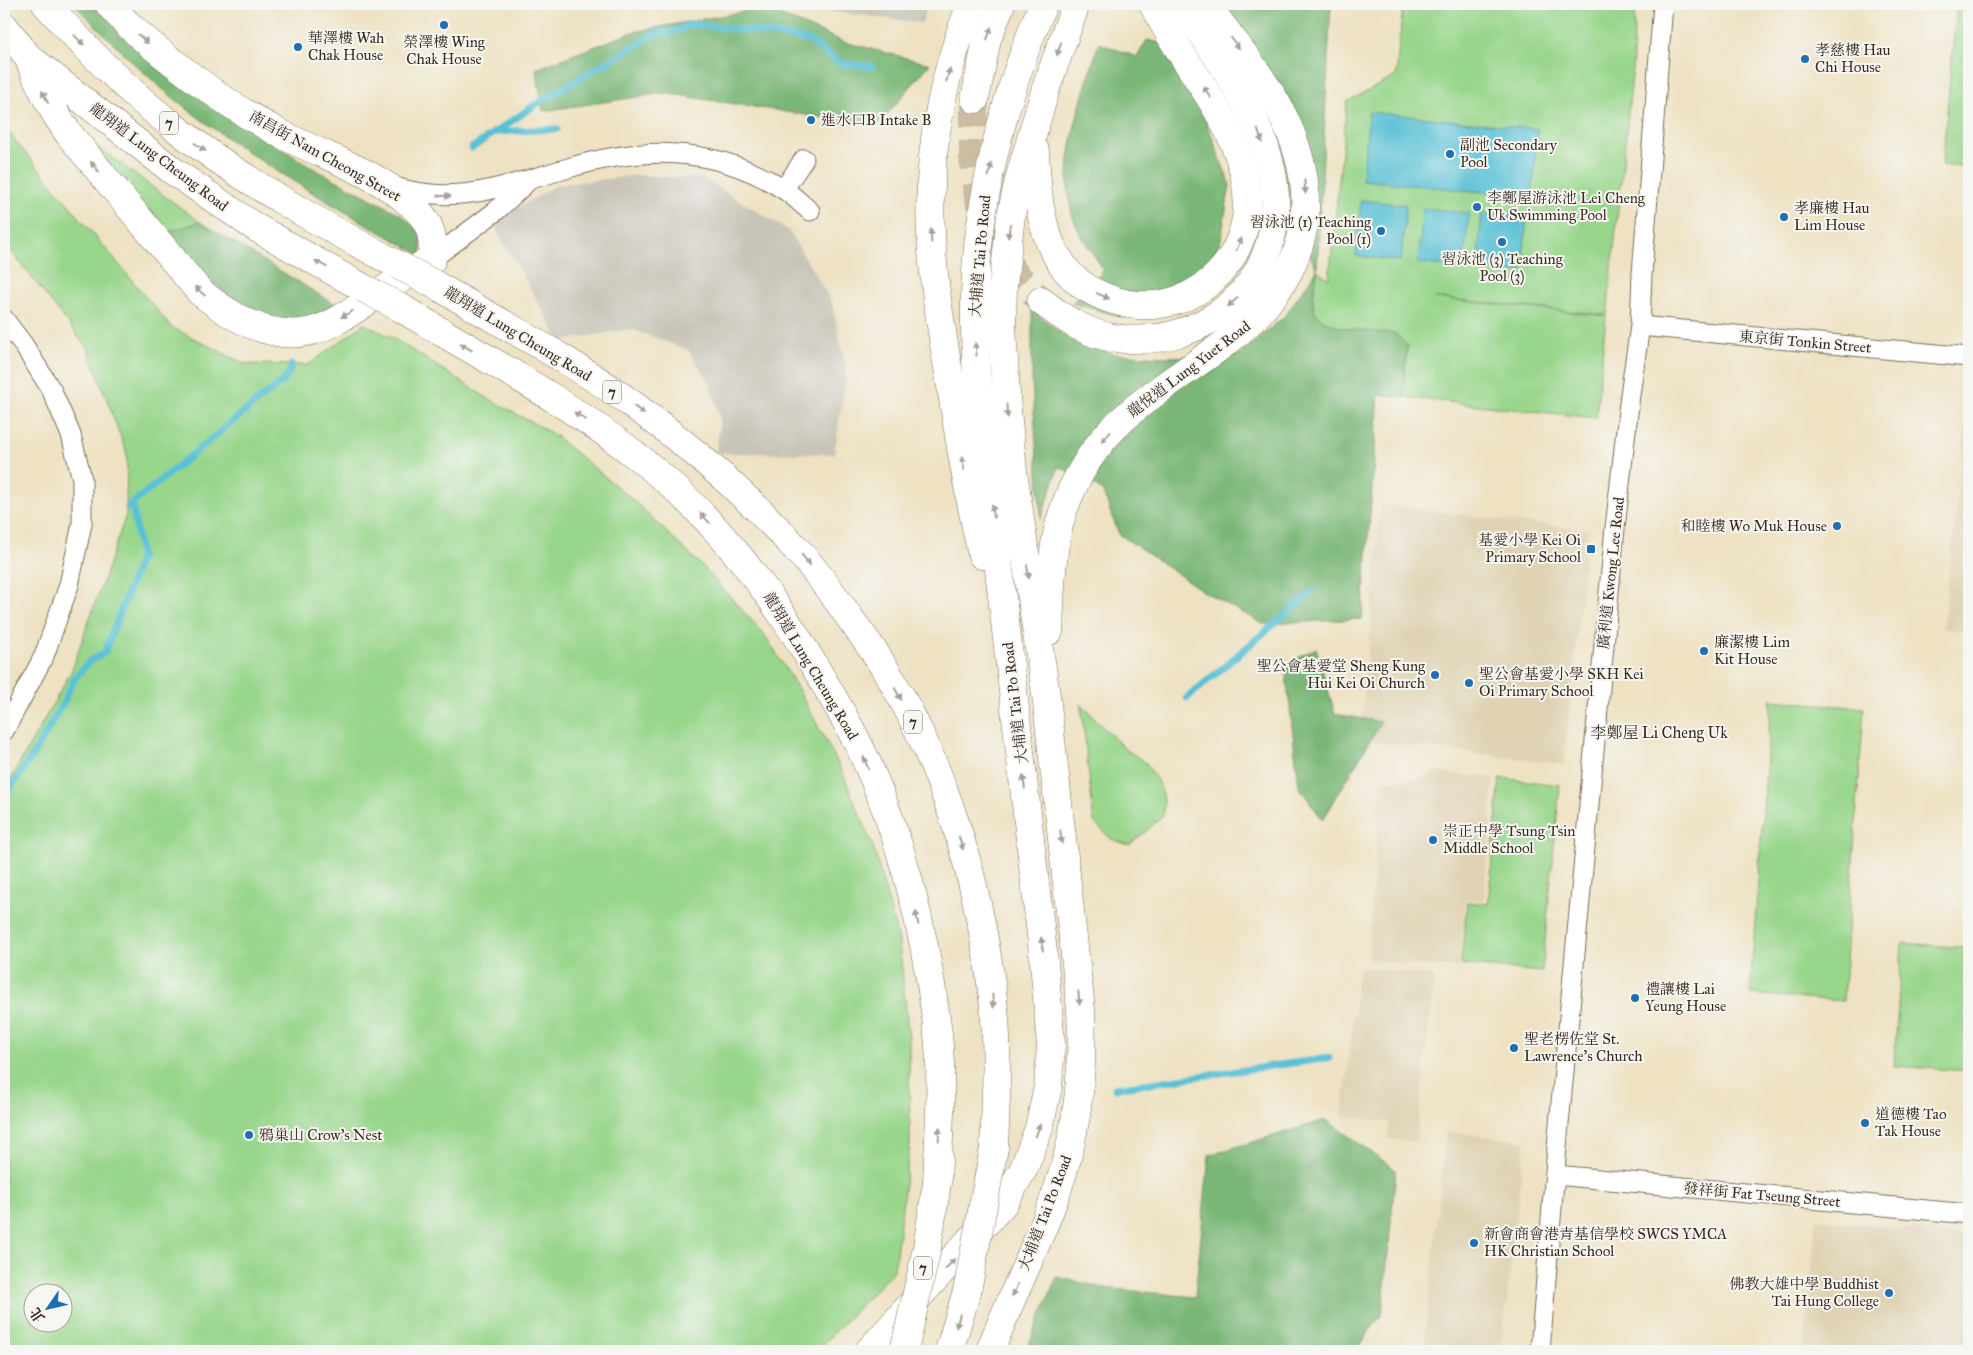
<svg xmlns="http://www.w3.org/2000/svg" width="1973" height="1355" font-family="'IM FELL Great Primer','Noto Serif TC',serif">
	<rect width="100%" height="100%" fill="#f6f6f2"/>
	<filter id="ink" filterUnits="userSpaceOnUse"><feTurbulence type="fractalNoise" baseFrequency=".02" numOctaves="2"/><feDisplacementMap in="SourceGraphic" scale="10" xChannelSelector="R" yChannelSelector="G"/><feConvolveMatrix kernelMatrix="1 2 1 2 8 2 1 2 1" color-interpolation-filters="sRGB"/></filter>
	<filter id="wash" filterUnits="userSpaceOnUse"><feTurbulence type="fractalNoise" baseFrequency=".0096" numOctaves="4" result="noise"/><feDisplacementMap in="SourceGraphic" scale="20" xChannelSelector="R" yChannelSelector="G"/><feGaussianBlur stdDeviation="1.12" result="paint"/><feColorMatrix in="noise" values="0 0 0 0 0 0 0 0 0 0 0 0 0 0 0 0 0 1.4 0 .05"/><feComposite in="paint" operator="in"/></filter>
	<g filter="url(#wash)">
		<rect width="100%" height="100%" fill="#eee2c3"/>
		<!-- built -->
		<g fill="#dfd3b4">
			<polygon points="1968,397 1969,397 1969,632 1943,629"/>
			<polygon points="1381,505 1588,530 1564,764 1360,740"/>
			<polygon points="1436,772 1494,778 1484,901 1465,899 1459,968 1368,961 1381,780 1396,781 1416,778"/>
			<polygon points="1359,967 1434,976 1416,1142 1388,1139 1389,1122 1342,1117"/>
			<polygon points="1446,1131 1525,1141 1501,1351 1424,1346"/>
			<polygon points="1816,1219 1969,1235 1969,1351 1804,1351"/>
		</g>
		<!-- industrial -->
		<g fill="#c8c4b8">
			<polygon points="801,4 927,4 922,23 801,8"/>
			<polygon points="639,175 704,179 789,231 832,303 847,372 834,454 716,453 720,419 709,381 688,350 631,329 560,341 494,225 519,207 556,185"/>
		</g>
		<!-- green -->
		<g fill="#98d68b" stroke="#6a8054" fill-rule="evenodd">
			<path d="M1403,4H1635L1632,77L1607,315L1435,298L1606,316L1596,418L1403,397L1407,346L1395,334C1375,332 1317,332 1313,306C1312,296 1316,281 1317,270L1329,279L1347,102L1396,76Z"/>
			<polygon points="1957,4 1969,4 1969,168 1942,165"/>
			<path d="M4,127L171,327L245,364L308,365L364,324L393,338L484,396L553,434L633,500L703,567L764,634L797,687L841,769L874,849L899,941L909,1038L910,1144L894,1270L817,1351H4V791L71,672L126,515L127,454L88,349L4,242ZM32,1292H62V1322H32Z"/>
			<polygon points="87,139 200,222 164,233"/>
			<polygon points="1771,700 1864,708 1843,1001 1750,994"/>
			<polygon points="1081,704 1124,748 1146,763 1158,782 1164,802 1163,815 1150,828 1129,845 1111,839 1094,822"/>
			<polygon points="1500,778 1560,785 1542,972 1461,964 1467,902 1488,904"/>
			<polygon points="1902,943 1969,948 1968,1071 1894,1066"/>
		</g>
		<!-- forest -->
		<g fill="#7ab777" stroke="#5a704a">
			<path d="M74,4H96L233,119L311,167L400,214L422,234L421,255C331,204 238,153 159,86C129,60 102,32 74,4Z"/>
			<path d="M1185,4H1331L1317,270C1316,281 1312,296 1313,306C1317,332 1375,331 1395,333L1407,346L1403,397L1379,395L1362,619L1263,624L1203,591L1119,534L1102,490L1059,466L1041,519L1032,383V310L1068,339L1115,354L1163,357L1239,355L1284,317L1317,270L1208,34Z"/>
			<polygon points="763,8 844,42 930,64 877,126 664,93 543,111 536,69 633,32"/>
			<path d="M1147,40L1161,43L1203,113L1230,185L1221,239L1209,268L1173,311L1122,317L1072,303L1104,270C1092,252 1076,232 1071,210C1059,157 1084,94 1099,43L1137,57Z"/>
			<polygon points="200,222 341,308 302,323 261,319 220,296 164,233"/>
			<polygon points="1316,648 1335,714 1381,722 1323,820 1299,787 1285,665"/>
			<polygon points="1326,1120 1396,1170 1382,1314 1355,1351 1026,1351 1057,1277 1104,1288 1195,1297 1209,1155"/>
		</g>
		<!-- water -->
		<g fill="#59c1d6" stroke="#4a767a">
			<polygon points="1369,112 1538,129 1532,197 1362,180"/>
			<polygon points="1361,200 1406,205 1401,261 1356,256"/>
			<polygon points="1423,208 1469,213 1463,268 1418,263"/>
			<polygon points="1482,213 1527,216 1522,272 1477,268"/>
		</g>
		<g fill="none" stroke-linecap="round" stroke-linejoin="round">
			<!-- stream -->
			<g stroke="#59c1d6" stroke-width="7">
				<polyline points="494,132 557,129"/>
				<polyline points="472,148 538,103 659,32 670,33 693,24 759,32 808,40 840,63 872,67"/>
				<polyline points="128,507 286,378 292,365"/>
				<polyline points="1187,698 1312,592"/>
				<polyline points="4,797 32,757 63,703 75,678 89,662 105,652 141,557 132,504"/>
				<polyline points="1115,1088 1329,1058"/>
			</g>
		</g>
	</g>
	<g filter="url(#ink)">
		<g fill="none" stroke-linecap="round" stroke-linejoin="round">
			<!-- primary-tunnel -->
			<path stroke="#cabda2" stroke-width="28" stroke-dasharray="28 14" stroke-linecap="butt" d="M975,99C970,160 971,211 1008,264C1017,277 1030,289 1041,301"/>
			<!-- street casing -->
			<g stroke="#7a6a58" stroke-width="21">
				<g id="street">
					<path d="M395,187C457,206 505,186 565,169C641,146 713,145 783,189C793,195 801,204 810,211"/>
					<polyline points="784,189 804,159"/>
					<polyline points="432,259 496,211 526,183"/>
					<polyline points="4,319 23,344 52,391 71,435 82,479 82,524 69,585 44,656 4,731"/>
					<polyline points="1640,326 1969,357"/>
					<polyline points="1556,1175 1969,1214"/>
					<polyline points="1540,1351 1558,1135 1615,528 1630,395 1640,326 1642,274 1663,4"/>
				</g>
			</g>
			<!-- secondary casing -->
			<g stroke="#7a6a58" stroke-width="29">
				<path id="secondary" d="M28,57C39,85 51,109 68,133L200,292C229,315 267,340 307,332C330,328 352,311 371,299C391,285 411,272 432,259C434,241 432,227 420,213C384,174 327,158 281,134C243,114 208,90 174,63C151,45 128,27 109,4"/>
			</g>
			<!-- primary casing -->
			<g stroke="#7a6a58" stroke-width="29">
				<g id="primary">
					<path d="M971,4C942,77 927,155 931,234C933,283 942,332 950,380C959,439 969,497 982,555"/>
					<polyline points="975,99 987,39 1001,4"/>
					<path d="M1035,151C1037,191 1039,234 1064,267C1075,282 1093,293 1110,299C1186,326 1258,262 1246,184C1238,131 1202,88 1175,43C1167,30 1160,17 1153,4"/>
					<path d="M1041,301C1063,318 1086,334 1114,338C1202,350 1280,287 1275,196C1271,124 1219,63 1183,4"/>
					<path d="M1049,631C1052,564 1050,519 1088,460C1118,412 1172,382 1217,349C1305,286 1331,204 1278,106C1258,70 1230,37 1206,4"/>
					<path d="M869,1351L1003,1204L1024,1168L1039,1128L1048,1087L1051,1045L1044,961L977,378C974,329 973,280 980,230C990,153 1013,76 1043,4"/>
					<path d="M990,1351C1016,1282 1055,1215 1071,1142C1081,1097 1083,1056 1081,1010L1046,695L1013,471L1007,410L1002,326L1003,287L1011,215L1020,176L1046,88L1076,4"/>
				</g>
			</g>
			<!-- highway casing -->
			<g stroke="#7a6a58" stroke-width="29">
				<g id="highway">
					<path d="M46,4C86,48 127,91 174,127C244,182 320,223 398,265"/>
					<polyline points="4,26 28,57 173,171 255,227 363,288"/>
					<path d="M434,284C499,322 571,360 632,404C693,448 751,499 801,554C817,572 831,592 845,611C855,626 867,641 877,656C943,758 979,879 993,999C999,1048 996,1098 994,1148"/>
					<path d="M401,308C482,357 569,402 643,461C713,516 767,586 812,662C830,692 848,722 863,754C901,836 924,928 936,1018C944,1070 939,1131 937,1183"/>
					<polyline points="949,1351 967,1291"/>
				</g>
			</g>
			<!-- street -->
			<use href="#street" stroke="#fff" stroke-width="19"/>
			<!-- secondary -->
			<use href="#secondary" stroke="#fff" stroke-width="28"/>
			<!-- primary -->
			<use href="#primary" stroke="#fff" stroke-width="28"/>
			<!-- highway -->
			<use href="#highway" stroke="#fff" stroke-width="28"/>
			<!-- highway-bridge casing -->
			<g stroke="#7a6a58" stroke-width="29" stroke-linecap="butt">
				<g id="highway-bridge">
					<polyline points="398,265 434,284"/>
					<polyline points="363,288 401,308"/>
					<polyline points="967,1291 994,1148"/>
					<polyline points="904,1351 927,1248 937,1183"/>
				</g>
			</g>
			<!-- highway-bridge -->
			<use href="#highway-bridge" stroke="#fff" stroke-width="28"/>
		</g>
		<!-- one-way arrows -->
		<defs><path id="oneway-solid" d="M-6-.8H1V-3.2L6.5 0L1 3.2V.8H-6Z" transform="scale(1.25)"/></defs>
		<g fill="#a79f9a">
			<use href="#oneway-solid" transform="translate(989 34) rotate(-70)"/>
			<use href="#oneway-solid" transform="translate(143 39) rotate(41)"/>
			<use href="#oneway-solid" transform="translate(79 40) rotate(46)"/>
			<use href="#oneway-solid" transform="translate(1235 43) rotate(53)"/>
			<use href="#oneway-solid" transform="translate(1059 49) rotate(108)"/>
			<use href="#oneway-solid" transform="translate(948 75) rotate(-75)"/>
			<use href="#oneway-solid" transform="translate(1207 92) rotate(-123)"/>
			<use href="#oneway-solid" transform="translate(45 97) rotate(-117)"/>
			<use href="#oneway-solid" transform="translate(1260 136) rotate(70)"/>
			<use href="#oneway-solid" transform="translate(200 147) rotate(36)"/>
			<use href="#oneway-solid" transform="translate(95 167) rotate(-130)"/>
			<use href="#oneway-solid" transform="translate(990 170) rotate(-77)"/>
			<use href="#oneway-solid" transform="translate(1305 187) rotate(85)"/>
			<use href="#oneway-solid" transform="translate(444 196) rotate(1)"/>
			<use href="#oneway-solid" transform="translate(1009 231) rotate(98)"/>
			<use href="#oneway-solid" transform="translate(931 236) rotate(-93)"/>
			<use href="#oneway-solid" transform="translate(1239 244) rotate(-68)"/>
			<use href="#oneway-solid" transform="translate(321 264) rotate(-151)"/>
			<use href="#oneway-solid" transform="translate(200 291) rotate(-137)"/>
			<use href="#oneway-solid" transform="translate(1103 296) rotate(24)"/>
			<use href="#oneway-solid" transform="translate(1233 302) rotate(139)"/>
			<use href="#oneway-solid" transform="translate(347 314) rotate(150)"/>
			<use href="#oneway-solid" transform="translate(466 347) rotate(-149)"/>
			<use href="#oneway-solid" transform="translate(976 349) rotate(-94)"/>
			<use href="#oneway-solid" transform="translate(639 410) rotate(38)"/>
			<use href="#oneway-solid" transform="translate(1007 411) rotate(85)"/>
			<use href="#oneway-solid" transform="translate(580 416) rotate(-147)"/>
			<use href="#oneway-solid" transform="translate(1106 437) rotate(132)"/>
			<use href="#oneway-solid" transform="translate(963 463) rotate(-99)"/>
			<use href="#oneway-solid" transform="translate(993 511) rotate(-97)"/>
			<use href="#oneway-solid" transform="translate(705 518) rotate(-134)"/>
			<use href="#oneway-solid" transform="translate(806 560) rotate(51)"/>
			<use href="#oneway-solid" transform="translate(1028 572) rotate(81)"/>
			<use href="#oneway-solid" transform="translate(898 694) rotate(61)"/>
			<use href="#oneway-solid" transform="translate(866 763) rotate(-111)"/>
			<use href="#oneway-solid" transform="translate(1024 782) rotate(-97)"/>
			<use href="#oneway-solid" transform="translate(1061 837) rotate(83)"/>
			<use href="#oneway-solid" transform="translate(961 843) rotate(72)"/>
			<use href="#oneway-solid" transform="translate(917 918) rotate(-102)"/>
			<use href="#oneway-solid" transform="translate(1042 944) rotate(-97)"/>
			<use href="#oneway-solid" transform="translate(1079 998) rotate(84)"/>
			<use href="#oneway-solid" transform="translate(993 1001) rotate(84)"/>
			<use href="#oneway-solid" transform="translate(1038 1130) rotate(-72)"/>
			<use href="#oneway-solid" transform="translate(939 1134) rotate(-87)"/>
			<use href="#oneway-solid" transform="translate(950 1264) rotate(-47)"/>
			<use href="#oneway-solid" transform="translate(1015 1290) rotate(114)"/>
			<use href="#oneway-solid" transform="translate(958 1321) rotate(106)"/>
		</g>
	</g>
	<!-- markers -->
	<g fill="#1f6fb2" stroke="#f6f6f2" stroke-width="2">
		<circle cx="444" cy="25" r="5"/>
		<circle cx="298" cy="47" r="5"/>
		<circle cx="1805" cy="59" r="5"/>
		<circle cx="811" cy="120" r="5"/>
		<circle cx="1450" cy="154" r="5"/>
		<circle cx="1477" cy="207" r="5"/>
		<circle cx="1784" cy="217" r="5"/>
		<circle cx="1381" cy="231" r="5"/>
		<circle cx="1502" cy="242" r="5"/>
		<circle cx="1837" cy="526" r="5"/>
		<rect x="1586" y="544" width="10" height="10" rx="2.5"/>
		<circle cx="1704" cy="651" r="5"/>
		<circle cx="1435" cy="675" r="5"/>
		<circle cx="1469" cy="683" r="5"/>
		<circle cx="1433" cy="840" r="5"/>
		<circle cx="1635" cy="998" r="5"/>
		<circle cx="1514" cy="1048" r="5"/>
		<circle cx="1865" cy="1123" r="5"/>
		<circle cx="249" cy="1135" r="5"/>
		<circle cx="1474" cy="1243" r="5"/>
		<circle cx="1889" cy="1293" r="5"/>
	</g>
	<g text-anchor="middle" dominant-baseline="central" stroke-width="4" stroke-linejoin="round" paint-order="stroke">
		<!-- shield labels -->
		<g fill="#f6f6f2" stroke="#73675e" stroke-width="1">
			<rect x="160" y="111.5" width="18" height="23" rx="4"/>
			<rect x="603" y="380.5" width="18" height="23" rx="4"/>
			<rect x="904" y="710.5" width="18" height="23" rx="4"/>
			<rect x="914" y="1256.5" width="18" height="23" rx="4"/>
		</g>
		<g font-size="14" font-weight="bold" fill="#3b2a1e">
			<text x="169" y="123">7</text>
			<text x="612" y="392">7</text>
			<text x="913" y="722">7</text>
			<text x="923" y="1268">7</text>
		</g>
		<!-- poi labels -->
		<g font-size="15" fill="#3b2a1e" stroke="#f6f6f2" text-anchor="start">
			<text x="308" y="38">華澤樓 Wah<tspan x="308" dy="17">Chak House</tspan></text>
			<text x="444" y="42" text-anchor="middle">榮澤樓 Wing<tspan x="444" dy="17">Chak House</tspan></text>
			<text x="1815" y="50">孝慈樓 Hau<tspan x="1815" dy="17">Chi House</tspan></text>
			<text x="821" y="120">進水口B Intake B</text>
			<text x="1460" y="145">副池 Secondary<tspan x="1460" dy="17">Pool</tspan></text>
			<text x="1487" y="198">李鄭屋游泳池 Lei Cheng<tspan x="1487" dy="17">Uk Swimming Pool</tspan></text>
			<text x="1794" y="208">孝廉樓 Hau<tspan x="1794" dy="17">Lim House</tspan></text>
			<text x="1371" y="222" text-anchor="end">習泳池 (1) Teaching<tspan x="1371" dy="17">Pool (1)</tspan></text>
			<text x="1502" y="259" text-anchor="middle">習泳池 (3) Teaching<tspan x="1502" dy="17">Pool (3)</tspan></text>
			<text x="1827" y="526" text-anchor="end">和睦樓 Wo Muk House</text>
			<text x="1581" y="540" text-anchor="end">基愛小學 Kei Oi<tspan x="1581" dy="17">Primary School</tspan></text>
			<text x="1714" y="642">廉潔樓 Lim<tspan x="1714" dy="17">Kit House</tspan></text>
			<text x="1425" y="666" text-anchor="end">聖公會基愛堂 Sheng Kung<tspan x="1425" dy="17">Hui Kei Oi Church</tspan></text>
			<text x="1479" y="674">聖公會基愛小學 SKH Kei<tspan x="1479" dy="17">Oi Primary School</tspan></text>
			<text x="1443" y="831">崇正中學 Tsung Tsin<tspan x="1443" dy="17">Middle School</tspan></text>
			<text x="1645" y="989">禮讓樓 Lai<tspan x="1645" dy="17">Yeung House</tspan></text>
			<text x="1524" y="1039">聖老楞佐堂 St.<tspan x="1524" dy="17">Lawrence's Church</tspan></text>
			<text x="1875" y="1114">道德樓 Tao<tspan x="1875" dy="17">Tak House</tspan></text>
			<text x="259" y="1135">鴉巢山 Crow's Nest</text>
			<text x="1484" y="1234">新會商會港青基信學校 SWCS YMCA<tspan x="1484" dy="17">HK Christian School</tspan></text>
			<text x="1879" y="1284" text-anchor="end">佛教大雄中學 Buddhist<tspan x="1879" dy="17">Tai Hung College</tspan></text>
		</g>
		<!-- street labels -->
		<g font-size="15" fill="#3b2a1e" stroke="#f6f6f2">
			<text transform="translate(325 156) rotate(29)">南昌街 Nam Cheong Street</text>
			<text transform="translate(159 157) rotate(37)">龍翔道 Lung Cheung Road</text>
			<text transform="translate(980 256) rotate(-85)">大埔道 Tai Po Road</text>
			<text transform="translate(518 334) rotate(31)">龍翔道 Lung Cheung Road</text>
			<text transform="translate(1805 342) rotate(5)">東京街 Tonkin Street</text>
			<text transform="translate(1189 369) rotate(-37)">龍悅道 Lung Yuet Road</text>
			<text transform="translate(1611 573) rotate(-84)">廣利道 Kwong Lee Road</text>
			<text transform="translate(811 666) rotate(59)">龍翔道 Lung Cheung Road</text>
			<text transform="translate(1015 703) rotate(-97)">大埔道 Tai Po Road</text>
			<text transform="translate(1762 1195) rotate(5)">發祥街 Fat Tseung Street</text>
			<text transform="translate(1045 1213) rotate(-69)">大埔道 Tai Po Road</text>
		</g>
		<!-- neighbourhood labels -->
		<g font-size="16" fill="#3b2a1e" stroke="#f6f6f2">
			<text x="1659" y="732">李鄭屋 Li Cheng Uk</text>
		</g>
	</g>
	<!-- margin -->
	<rect width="1973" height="1355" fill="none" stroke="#f6f6f2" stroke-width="20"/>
	<!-- north arrow -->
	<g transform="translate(48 1308) rotate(236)"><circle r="24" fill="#f6f6f2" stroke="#aba49d"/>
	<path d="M0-4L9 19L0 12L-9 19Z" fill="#1f6fb2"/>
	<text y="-8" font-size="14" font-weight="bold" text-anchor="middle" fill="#3b2a1e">北</text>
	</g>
</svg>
